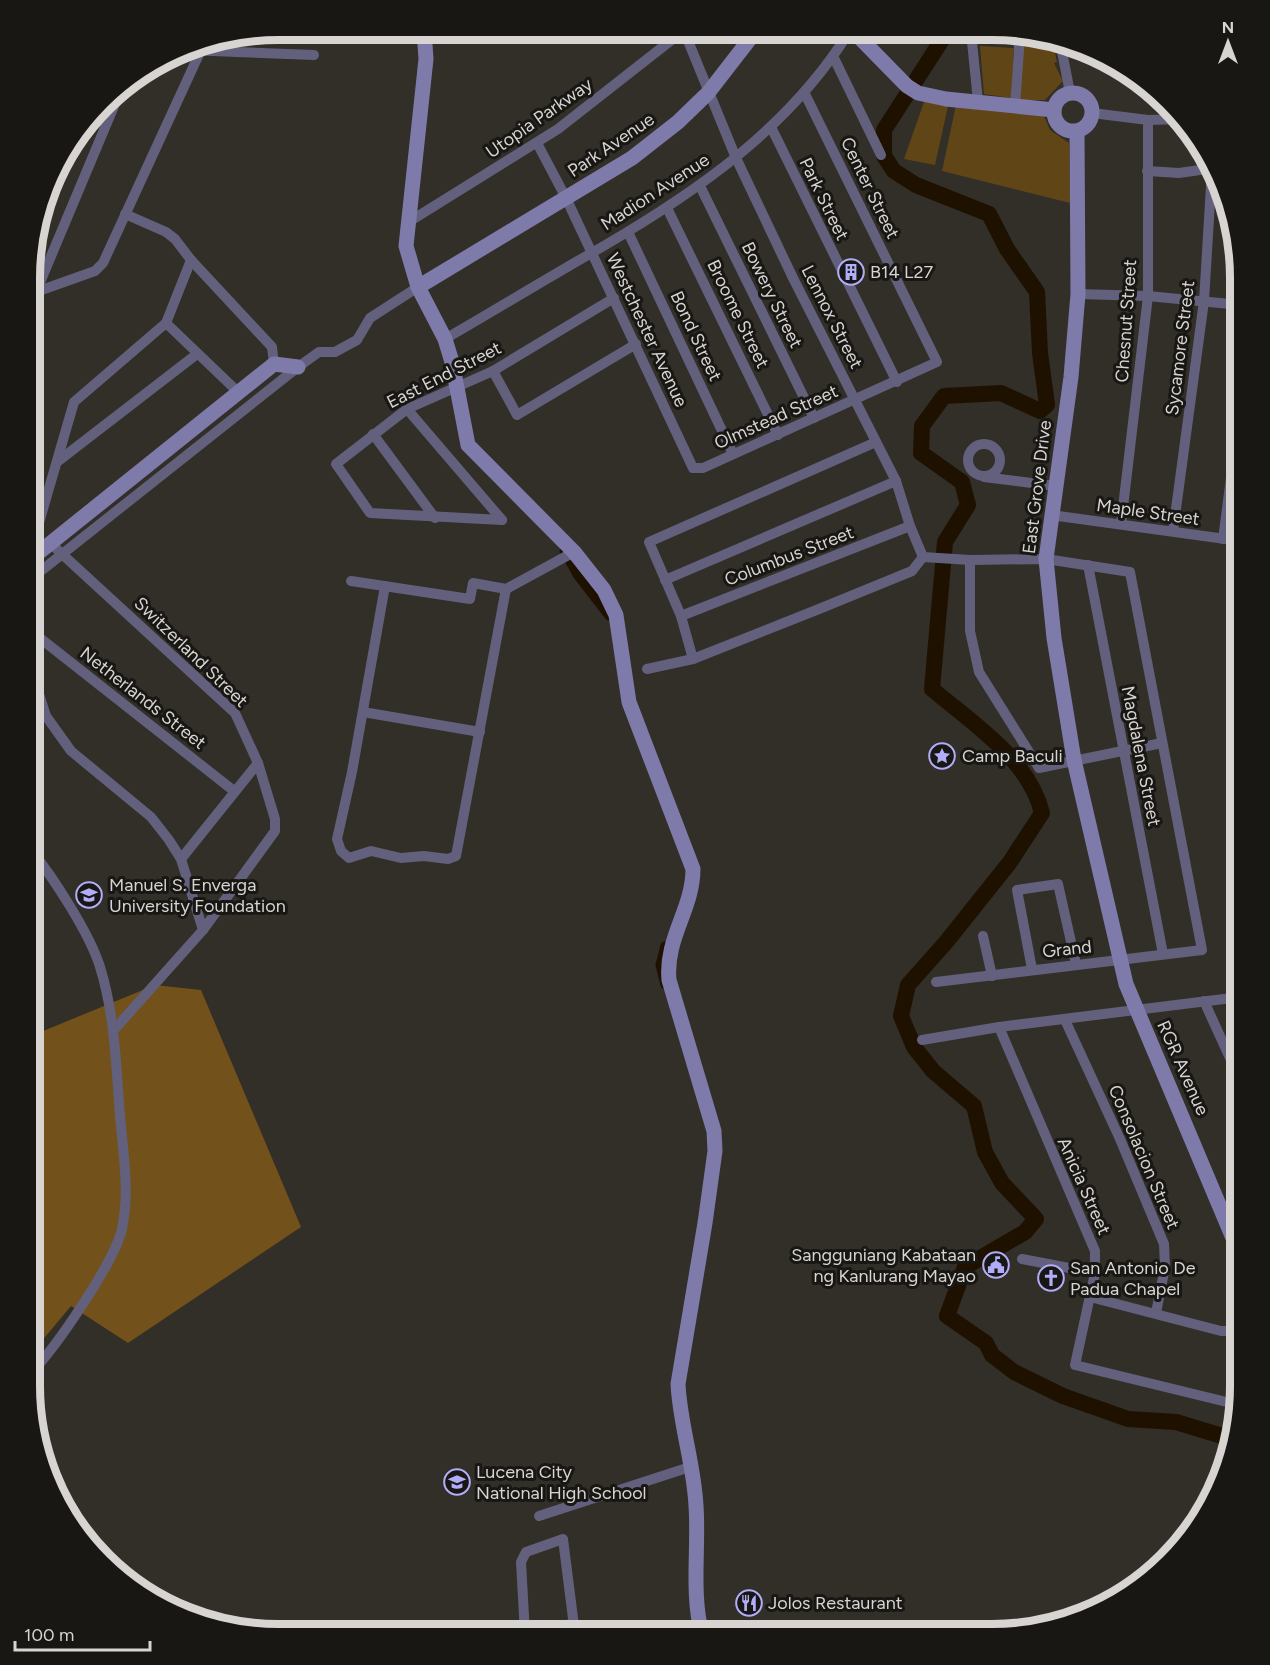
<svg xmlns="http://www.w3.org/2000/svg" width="1270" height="1665" font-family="Figtree,sans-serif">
	<rect width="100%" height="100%" fill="#322e28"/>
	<!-- green -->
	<g fill="#604517">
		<polygon points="1021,32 1053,43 1057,62 1054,63 1063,81 1045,100 1020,100"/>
		<polygon points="980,46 1014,48 1011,98 984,94"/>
		<polygon points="925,99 948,106 935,165 904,159"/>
		<polygon points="956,105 1043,114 1050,130 1069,143 1070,203 942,171"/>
	</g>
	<!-- forest -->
	<polygon fill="#72511a" points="155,985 201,990 301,1227 128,1343 71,1306 30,1355 31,1036"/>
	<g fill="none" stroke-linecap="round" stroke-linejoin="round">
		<!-- canal -->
		<g stroke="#1f1100" stroke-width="9">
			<polyline points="564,551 578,576 609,616"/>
			<polyline points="665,985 660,965 665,946"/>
			<polyline points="692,1632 693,1634"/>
		</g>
		<!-- river -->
		<path stroke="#1f1100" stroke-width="16" d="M947,32L884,130V156L894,171L916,185L989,214L1007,249L1037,292L1040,353L1047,405L1040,411L1001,393L944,396L922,426L921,453L962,482L968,505L945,542L932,689C972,723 1029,759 1042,813L1010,862L947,941L908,985L901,1016L914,1047L933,1071L974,1106L985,1152L1002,1183L1036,1219L1025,1232L965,1267L947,1316L986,1343L992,1355L1014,1372L1063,1396L1128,1419L1176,1422L1232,1439"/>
		<!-- street -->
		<g stroke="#62607d" stroke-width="10">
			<polyline points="684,31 736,158 793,278 896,481 910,526 923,557"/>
			<polyline points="971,32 978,101"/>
			<polyline points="1061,46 1070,93"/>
			<polyline points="187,50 314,55"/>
			<polyline points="833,56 881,155"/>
			<polyline points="1015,106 1019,50 1018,32"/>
			<polyline points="1092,113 1148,120 1182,119"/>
			<polyline points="771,127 897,382"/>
			<polyline points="537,143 566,198 693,468 703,468 937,362 805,94"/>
			<polyline points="1147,171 1179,173 1214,168"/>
			<polyline points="700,186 814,418"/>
			<polyline points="667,208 778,435"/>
			<polyline points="125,214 166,232 175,239 191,260 272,347 274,364"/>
			<polyline points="407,223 558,129 683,31"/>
			<polyline points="628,232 733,454"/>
			<polyline points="191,260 166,323 237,391"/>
			<polyline points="36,292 95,271 103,263 201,50"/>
			<polyline points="32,294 36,292 122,87"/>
			<polyline points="1078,294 1148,296 1240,305"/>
			<path d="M445,339C497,309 549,277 602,247C698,191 789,128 849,32"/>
			<polyline points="493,371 517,415 636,344"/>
			<polyline points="407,409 502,520"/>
			<polyline points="373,434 435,518"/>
			<circle cx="984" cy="460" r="16"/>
			<polyline points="57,462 197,354"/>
			<polyline points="984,477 1055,486"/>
			<polyline points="1051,515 1240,541"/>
			<polyline points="502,520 370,513 336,464 407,409 493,371 614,298"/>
			<polyline points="1121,524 1148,296 1148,120"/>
			<polyline points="1173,531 1204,301 1212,169"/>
			<polyline points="1223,539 1240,409"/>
			<polyline points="50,543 235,713 258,763 275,819 275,831 203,930 113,1031"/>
			<polyline points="32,547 74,402 166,323"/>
			<polyline points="923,557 970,560 1046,559 1130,572 1202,950 936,982"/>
			<polyline points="970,560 970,631 979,672 1039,768 1162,743"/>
			<polyline points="1088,565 1163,954"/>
			<polyline points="32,578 298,367 319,352 335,352 357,340 370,318 418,287"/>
			<polyline points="665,580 896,481"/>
			<polyline points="351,581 470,599 473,583 506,589 574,552"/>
			<polyline points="385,586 352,772 337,839 341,851 349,858 371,851 401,858 424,856 448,859 456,856 506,589"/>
			<polyline points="681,616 910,526"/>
			<polyline points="31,631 234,791"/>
			<polyline points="693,659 681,616 649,542 876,442"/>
			<polyline points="31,669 46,716 71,751 151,817 169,840 181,859 203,930"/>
			<polyline points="647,669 693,659 819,609 912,571 923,557"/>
			<polyline points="363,712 480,732"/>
			<polyline points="181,859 258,763"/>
			<polyline points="983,936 992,976"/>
			<polyline points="1032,969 1017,890 1058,884 1076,964"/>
			<polyline points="1204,1001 1240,1080"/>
			<polyline points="1065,1020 1120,1139 1164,1244 1165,1267 1156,1313"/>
			<polyline points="999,1027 1095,1251 1095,1273 1075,1365 1239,1405"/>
			<polyline points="922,1040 999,1027 1240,997"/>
			<polyline points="1022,1259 1095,1273"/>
			<polyline points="1090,1297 1221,1331 1239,1331"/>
			<path d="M30,1374C55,1349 114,1263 122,1229C130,1192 123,1152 120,1116C116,1066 115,1015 100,967C90,934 53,877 31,850"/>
			<polyline points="539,1516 693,1466"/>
			<polyline points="525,1634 521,1562 526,1552 563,1539 575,1634"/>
			<polyline points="541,1634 573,1623"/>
		</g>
		<!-- secondary -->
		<g stroke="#7e7baa" stroke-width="15">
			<path d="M424,30L426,59L406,246L418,287L445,339L452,362L468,445L574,552L604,590L616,615L629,702L693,869C693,909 665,938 669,980L714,1131L715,1151L705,1223L678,1384C680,1425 694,1464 696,1506C699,1547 691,1594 702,1634"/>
			<polyline points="854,32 907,86 918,93 946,99 1054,110"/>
			<circle cx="1073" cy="112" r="19"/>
			<polyline points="1077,131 1078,294 1071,377 1046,559 1054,638 1074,760 1126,984 1233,1238 1240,1269"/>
			<polyline points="418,287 632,158 678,122 708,93 756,31"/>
			<polyline points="32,558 274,364 298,367"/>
		</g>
	</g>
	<!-- icons -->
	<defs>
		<g id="building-ring" transform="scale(1.35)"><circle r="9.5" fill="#181714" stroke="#b2adf9" stroke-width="1.5"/><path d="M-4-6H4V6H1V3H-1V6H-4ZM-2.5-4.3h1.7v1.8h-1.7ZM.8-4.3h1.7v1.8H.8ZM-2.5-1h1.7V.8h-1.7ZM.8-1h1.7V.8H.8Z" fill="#b2adf9"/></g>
		<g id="sight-ring" transform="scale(1.35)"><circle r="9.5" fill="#181714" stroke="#b2adf9" stroke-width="1.5"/><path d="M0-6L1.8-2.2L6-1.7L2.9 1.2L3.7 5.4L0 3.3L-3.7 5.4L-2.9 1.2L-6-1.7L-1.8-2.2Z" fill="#b2adf9"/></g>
		<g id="university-ring" transform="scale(1.35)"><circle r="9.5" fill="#181714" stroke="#b2adf9" stroke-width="1.5"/><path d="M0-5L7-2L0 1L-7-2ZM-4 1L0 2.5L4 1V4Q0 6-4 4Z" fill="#b2adf9"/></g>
		<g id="civic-ring" transform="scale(1.35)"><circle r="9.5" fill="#181714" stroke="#b2adf9" stroke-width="1.5"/><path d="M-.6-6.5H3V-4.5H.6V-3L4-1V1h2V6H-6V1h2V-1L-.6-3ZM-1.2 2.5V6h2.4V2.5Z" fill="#b2adf9"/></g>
		<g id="church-ring" transform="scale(1.35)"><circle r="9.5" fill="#181714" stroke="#b2adf9" stroke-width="1.5"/><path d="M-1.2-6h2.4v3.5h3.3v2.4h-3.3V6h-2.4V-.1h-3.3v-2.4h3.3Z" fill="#b2adf9"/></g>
		<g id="school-ring" transform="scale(1.35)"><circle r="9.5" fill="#181714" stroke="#b2adf9" stroke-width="1.5"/><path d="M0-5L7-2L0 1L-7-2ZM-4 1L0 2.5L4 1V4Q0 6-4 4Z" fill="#b2adf9"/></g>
		<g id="restaurant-ring" transform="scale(1.35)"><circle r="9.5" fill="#181714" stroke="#b2adf9" stroke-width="1.5"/><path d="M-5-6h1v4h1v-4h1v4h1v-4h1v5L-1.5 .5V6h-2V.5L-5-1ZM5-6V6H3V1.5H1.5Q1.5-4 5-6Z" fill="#b2adf9"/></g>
	</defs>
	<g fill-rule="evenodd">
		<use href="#building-ring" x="851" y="272"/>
		<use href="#sight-ring" x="942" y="756"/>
		<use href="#university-ring" x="89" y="895"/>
		<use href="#civic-ring" x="996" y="1265"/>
		<use href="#church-ring" x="1051" y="1278"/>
		<use href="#school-ring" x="457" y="1482"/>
		<use href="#restaurant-ring" x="749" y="1603"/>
	</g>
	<g text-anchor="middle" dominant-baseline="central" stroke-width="6" stroke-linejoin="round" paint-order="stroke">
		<!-- street labels -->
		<g font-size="18" fill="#d7d4d1" stroke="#181714">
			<text transform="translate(539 118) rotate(-35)">Utopia Parkway</text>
			<text transform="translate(611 145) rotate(-34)">Park Avenue</text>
			<text transform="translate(870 188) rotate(64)">Center Street</text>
			<text transform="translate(655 192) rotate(-33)">Madion Avenue</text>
			<text transform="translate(824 199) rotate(64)">Park Street</text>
			<text transform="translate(772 295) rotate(64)">Bowery Street</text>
			<text transform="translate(738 314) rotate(64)">Broome Street</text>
			<text transform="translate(832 317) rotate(63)">Lennox Street</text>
			<text transform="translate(1126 321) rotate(-86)">Chesnut Street</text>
			<text transform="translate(647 330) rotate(65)">Westchester Avenue</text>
			<text transform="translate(696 336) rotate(65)">Bond Street</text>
			<text transform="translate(1180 348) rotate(-83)">Sycamore Street</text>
			<text transform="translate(444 375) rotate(-27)">East End Street</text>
			<text transform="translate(776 417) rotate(-24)">Olmstead Street</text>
			<text transform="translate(1037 487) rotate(-83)">East Grove Drive</text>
			<text transform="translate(1148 512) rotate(8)">Maple Street</text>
			<text transform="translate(789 556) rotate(-21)">Columbus Street</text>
			<text transform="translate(191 652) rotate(44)">Switzerland Street</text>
			<text transform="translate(143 698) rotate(38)">Netherlands Street</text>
			<text transform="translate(1141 756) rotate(79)">Magdalena Street</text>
			<text transform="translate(1067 949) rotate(-6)">Grand</text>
			<text transform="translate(1183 1068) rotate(66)">RGR Avenue</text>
			<text transform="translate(1144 1157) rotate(67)">Consolacion Street</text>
			<text transform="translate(1084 1186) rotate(66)">Anicia Street</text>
		</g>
		<!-- poi labels -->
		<g font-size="18" fill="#d7d4d1" stroke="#181714" text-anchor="start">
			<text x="870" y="272">B14 L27</text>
			<text x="962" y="756">Camp Baculi</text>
			<text x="109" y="885">Manuel S. Enverga<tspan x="109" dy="21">University Foundation</tspan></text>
			<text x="976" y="1255" text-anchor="end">Sangguniang Kabataan<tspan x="976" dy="21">ng Kanlurang Mayao</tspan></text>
			<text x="1070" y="1268">San Antonio De<tspan x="1070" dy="21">Padua Chapel</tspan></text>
			<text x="476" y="1472">Lucena City<tspan x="476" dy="21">National High School</tspan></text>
			<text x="768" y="1603">Jolos Restaurant</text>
		</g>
	</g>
	<!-- crop -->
	<path d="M0 0H1270V1665H0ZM278 40H992A238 238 0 0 1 1230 278V1386A238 238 0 0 1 992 1624H278A238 238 0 0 1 40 1386V278A238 238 0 0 1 278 40Z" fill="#181714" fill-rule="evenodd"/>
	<path fill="none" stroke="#d7d4d1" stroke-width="8" d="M278 40H992A238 238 0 0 1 1230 278V1386A238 238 0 0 1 992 1624H278A238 238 0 0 1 40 1386V278A238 238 0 0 1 278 40Z"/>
	<!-- north arrow -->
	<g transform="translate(1228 42)" stroke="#181714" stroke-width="4.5" paint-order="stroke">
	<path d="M0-4.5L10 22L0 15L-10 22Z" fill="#d7d4d1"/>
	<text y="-9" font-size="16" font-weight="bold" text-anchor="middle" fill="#d7d4d1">N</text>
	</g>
	<!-- scale -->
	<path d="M15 1641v9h135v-9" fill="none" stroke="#d7d4d1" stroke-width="3"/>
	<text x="24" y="1641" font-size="18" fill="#d7d4d1" stroke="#181714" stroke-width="4.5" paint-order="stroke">100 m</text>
</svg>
